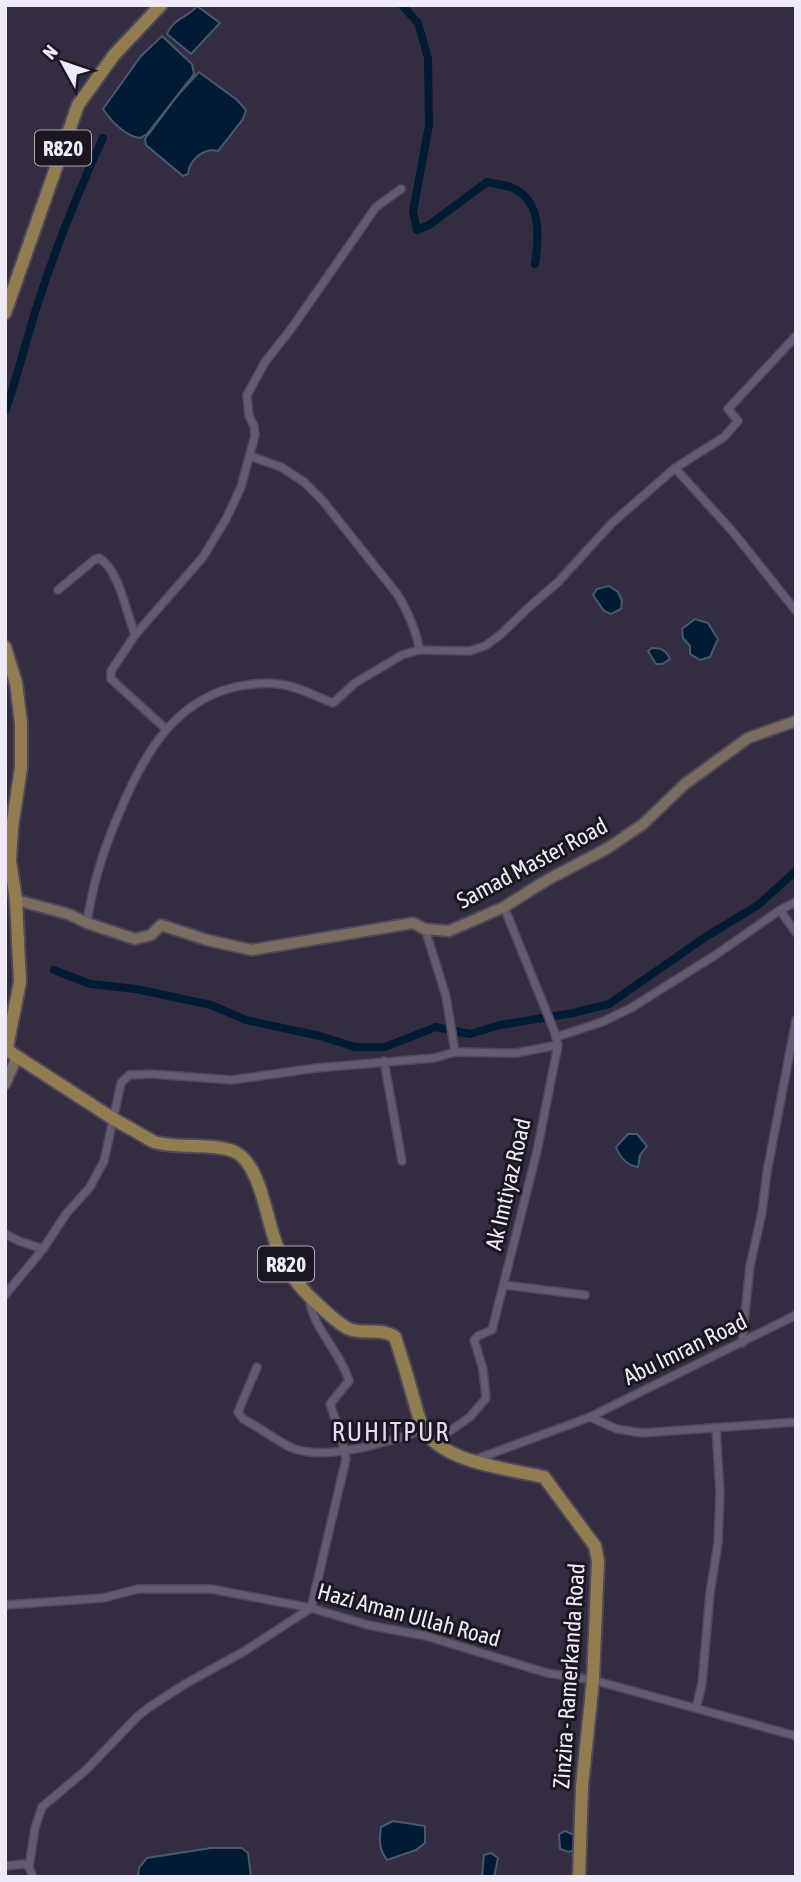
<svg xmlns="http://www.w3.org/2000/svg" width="801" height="1882" font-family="'Asap Condensed',sans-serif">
	<rect width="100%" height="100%" fill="#342d41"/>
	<!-- water -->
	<g fill="#001b33" stroke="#47596e" stroke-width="2">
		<path d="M197,6L220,23L191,54L167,34C174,17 188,18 197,6Z"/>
		<path d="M162,36L192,64L194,74L147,134L140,138C125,136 111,121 103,109L141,56Z"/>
		<path d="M199,72L237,100L246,110L243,119L218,151C204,147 189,160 188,174L183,176L146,145L145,139L178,95Z"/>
		<polygon points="609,586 618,592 622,601 621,609 611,614 604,611 593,595 597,589"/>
		<polygon points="695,619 708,623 718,639 710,657 700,660 690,654 690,646 683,638 682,629"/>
		<path d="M652,648C661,648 666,650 670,659L662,664H656L648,651Z"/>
		<path d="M628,1134H637L647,1146L640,1155L638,1167C626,1165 620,1158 616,1147Z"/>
		<path d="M393,1821L425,1826V1843L416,1850L387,1860C379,1849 379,1841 381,1827Z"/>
		<polygon points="565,1831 579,1837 574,1850 569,1852 560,1849 559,1834"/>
		<polygon points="211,1848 242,1848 248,1853 251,1877 138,1877 139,1868 147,1858"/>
		<polygon points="491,1853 498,1858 494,1877 482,1877 484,1855"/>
	</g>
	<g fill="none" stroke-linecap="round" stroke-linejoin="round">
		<!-- canal -->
		<g stroke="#001b33" stroke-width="8">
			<path d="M402,5L418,23L428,58L429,125L413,212L417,230L429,225L487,182C496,184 507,185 515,189C542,203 539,238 535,264"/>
			<path d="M5,411C18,376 26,339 38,303C56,247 78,192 103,138"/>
			<polyline points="54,970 90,984 136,989 211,1005 246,1020 320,1036 355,1047 385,1047 436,1027 470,1034 500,1025 573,1013 609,1004 704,938 758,905 796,871"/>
		</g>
		<!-- street casing -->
		<g stroke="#4e485a" stroke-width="10">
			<g id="street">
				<polyline points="796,336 728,409 738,421 724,437 675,468 733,532 796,611"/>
				<path d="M250,456L281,467L304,482L323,501L397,594C406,608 418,634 419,650"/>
				<path d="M58,590L94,560L99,558C119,569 127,615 135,635"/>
				<polyline points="166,729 111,679 111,671 135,635 203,557 226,519 241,487 255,435 254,426 249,416 247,395 265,362 291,329 376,207 401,189"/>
				<polyline points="796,902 780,910 796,933"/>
				<path d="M87,923C92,885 103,851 118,816C141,760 171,702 235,687C249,684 263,682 278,684C297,686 315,696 333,703L355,683L402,655L419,650L470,651L485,646L500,635L528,608L558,582L612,523L675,468"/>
				<polyline points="425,929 446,996 455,1052"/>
				<polyline points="556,1037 602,1022 631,1008 717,954 780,910"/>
				<polyline points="384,1061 402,1161"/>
				<polyline points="5,1234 19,1241 43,1249"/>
				<polyline points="504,1285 585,1295"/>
				<polyline points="5,1295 43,1249 66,1214 90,1187 104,1161 121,1083 129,1075 151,1074 232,1080 316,1068 434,1058 455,1052 516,1053 558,1045"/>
				<polyline points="742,1343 750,1266 762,1212 767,1172 796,1020"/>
				<path d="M257,1367L238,1412L243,1419C259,1427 274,1439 290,1447C324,1463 390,1441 424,1430"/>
				<polyline points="590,1417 617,1429 642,1433 796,1422"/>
				<polyline points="434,1442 470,1417 486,1398 483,1369 474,1340 478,1336 492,1330 537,1151 558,1045 555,1033 504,907"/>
				<polyline points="474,1460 590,1417 796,1315"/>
				<polyline points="5,1605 103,1598 138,1589 211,1589 311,1608 368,1625 426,1636 547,1673 593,1680 796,1736"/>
				<polyline points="696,1708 702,1684 710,1593 718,1543 720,1493 716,1428"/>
				<polyline points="5,1866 24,1864 29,1867 33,1877"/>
				<path d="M29,1867L35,1828L42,1807L86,1770L137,1717L148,1708L185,1684L243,1652L311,1608L346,1459L341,1435L330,1404L349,1381C340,1350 312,1329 309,1297"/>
			</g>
		</g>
		<!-- secondary casing -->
		<g stroke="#4e485a" stroke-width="14">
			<g id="secondary">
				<polyline points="16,900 68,914 87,923 135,939 151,935 161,925 207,940 252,950 413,923 425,929 449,931 504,907 547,880 608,848 643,824 685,784 748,738 796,721"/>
				<polyline points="5,1084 17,1057"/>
			</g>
		</g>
		<!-- primary casing -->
		<g stroke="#4e485a" stroke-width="16">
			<g id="primary">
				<polyline points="5,313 78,105 114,55 161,5"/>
				<path d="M5,647L16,683L21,723V768L12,827L10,861L16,900L20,982L7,1047L10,1052L112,1118L154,1142C179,1149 212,1143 233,1151C261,1162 266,1220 277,1246C284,1264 294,1281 308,1295C318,1304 337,1324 349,1329C364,1335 381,1327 395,1337C402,1358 408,1379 414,1400C417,1410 419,1422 425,1431C445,1463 510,1469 544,1477L595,1546L598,1561L593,1680L582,1786L579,1877"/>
			</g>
		</g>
		<!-- street -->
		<use href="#street" stroke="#625b72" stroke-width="7"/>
		<!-- secondary -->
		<use href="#secondary" stroke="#7a6c60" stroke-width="10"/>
		<!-- primary -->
		<use href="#primary" stroke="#917d4f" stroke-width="12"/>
	</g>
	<g text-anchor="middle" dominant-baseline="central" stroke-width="6" stroke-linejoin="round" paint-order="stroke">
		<!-- shield labels -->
		<g fill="#1a1721" stroke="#aeabb7" stroke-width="2">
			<rect x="35" y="130.5" width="56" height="35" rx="5"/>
			<rect x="258" y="1246.5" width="56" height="35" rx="5"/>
		</g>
		<g font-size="21" font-weight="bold" fill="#eeeaf7">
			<text x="63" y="148">R820</text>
			<text x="286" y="1264">R820</text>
		</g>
		<!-- street labels -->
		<g font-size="23" fill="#eeeaf7" stroke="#1a1721">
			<text transform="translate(532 863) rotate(-28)">Samad Master Road</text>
			<text transform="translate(508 1184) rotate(-77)">Ak Imtiyaz Road</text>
			<text transform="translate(685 1349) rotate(-26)">Abu Imran Road</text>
			<text transform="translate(409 1615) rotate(15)">Hazi Aman Ullah Road</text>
			<text transform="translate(569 1676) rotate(-86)">Zinzira - Ramerkanda Road</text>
		</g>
		<!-- quarter labels -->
		<g font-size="26" letter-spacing="2" fill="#e4dcf6" stroke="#1a1721">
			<text x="391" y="1432">RUHITPUR</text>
		</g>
	</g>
	<!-- border -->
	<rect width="801" height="1882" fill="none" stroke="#eeeaf7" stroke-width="14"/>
	<!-- north arrow -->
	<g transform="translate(63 63) rotate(310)" stroke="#1a1721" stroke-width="5" paint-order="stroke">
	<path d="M0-5L12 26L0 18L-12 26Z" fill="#eeeaf7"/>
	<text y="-10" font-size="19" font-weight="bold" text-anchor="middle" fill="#eeeaf7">N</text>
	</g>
</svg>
